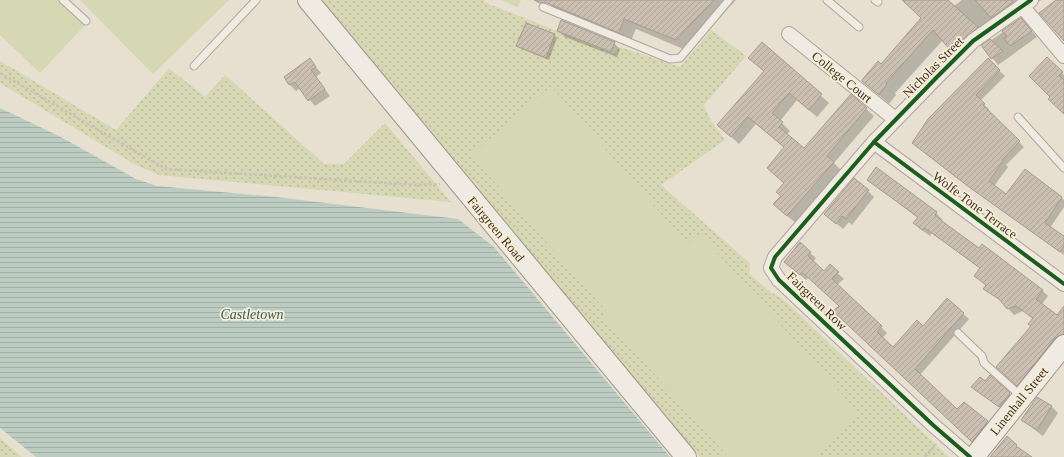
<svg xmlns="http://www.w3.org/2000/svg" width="1064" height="457" font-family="'Times New Roman',serif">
	<defs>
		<pattern id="grass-dots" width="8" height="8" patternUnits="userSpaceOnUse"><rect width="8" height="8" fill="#d6d7b3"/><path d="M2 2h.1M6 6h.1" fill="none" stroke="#b9b99a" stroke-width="1.8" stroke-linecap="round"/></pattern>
		<pattern id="water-rules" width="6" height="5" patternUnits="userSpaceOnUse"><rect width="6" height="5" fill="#bcccc2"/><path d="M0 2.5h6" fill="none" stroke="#a2b0a6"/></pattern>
		<pattern id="building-hatch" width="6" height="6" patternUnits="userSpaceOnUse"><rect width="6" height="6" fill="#cbbfb2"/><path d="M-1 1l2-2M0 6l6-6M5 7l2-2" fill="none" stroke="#afa499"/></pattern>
	</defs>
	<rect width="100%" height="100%" fill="#e7e0d1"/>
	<!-- grass -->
	<g fill="url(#grass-dots)">
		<polygon points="319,0 485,0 484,2 614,54 620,47 680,67 711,30 746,56 704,105 710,119 725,140 661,185 750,263 749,274 772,293 782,298 949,457 700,457"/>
		<polygon points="0,61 116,130 169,68 205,97 225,75 324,164 344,164 385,123 451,202 159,175 134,164 0,83"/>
		<polygon points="0,438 22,457 0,457"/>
	</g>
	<!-- garden -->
	<g fill="#d6d7b3">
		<polygon points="0,0 58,0 85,25 40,73 0,35"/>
		<polygon points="80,0 229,0 153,74"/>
		<polygon points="501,0 521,0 518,7"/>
		<polygon points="551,86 687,244 700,233 860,415 812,457 728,457 604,317 608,313 471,155"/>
	</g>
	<!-- water -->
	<polygon fill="url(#water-rules)" points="0,108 59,136 136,179 157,186 276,197 458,219 494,247 670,457 36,457 0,428"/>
	<!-- shadow -->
	<g fill="#0003">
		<polygon points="554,0 736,0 688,51 636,29 630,43 564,16 552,5"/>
		<polygon points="903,0 947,0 954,6 962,0 1041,0 978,44 962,60 943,40 895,93 896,95 889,104 863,81 881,65 922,18"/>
		<polygon points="1021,19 1037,37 998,65 983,46"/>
		<polygon points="559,30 614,43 620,49 617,57 565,37"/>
		<polygon points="554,35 557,38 549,60 520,48 517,46"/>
		<polygon points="762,44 829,103 817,117 797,100 780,121 790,131 787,134 805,150 851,96 874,116 834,163 841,170 796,223 782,212 782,196 785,183 785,148 756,124 739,144 718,125 764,72 750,58"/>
		<polygon points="1047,59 1064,75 1064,113 1052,97"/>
		<polygon points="310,60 321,73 316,77 330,96 315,106 300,88 296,91 290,85 290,74"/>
		<polygon points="988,60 1005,76 980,101 989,109 988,111 1024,147 1006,165 1008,167 994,186 1007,196 1025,171 1062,198 1064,200 1064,207 1050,228 1064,238 1064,255 954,176 913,143"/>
		<polygon points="868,180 936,213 942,219 941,221 979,249 1042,290 1048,296 1042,304 1057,316 1064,307 1064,342 1023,391 1004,373 1032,326 1033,319 1023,311 1014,315 1003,303 985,289 987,286 975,276 981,269 932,233 930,236 920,229 914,223 918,218"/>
		<polygon points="868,191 874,197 852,225 849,222 843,229 832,220"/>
		<polygon points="810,253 816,258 813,262 824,272 830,266 844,279 837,285 887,333 882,338 893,348 924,328 947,300 969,319 920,375 957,411 964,403 993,428 978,446 835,311 840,306 809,277 806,280 785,262"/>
		<polygon points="990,377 1016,400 1006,412 973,387 985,383"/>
		<polygon points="1052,407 1058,413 1043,436 1022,420"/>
	</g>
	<!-- building -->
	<g fill="url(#building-hatch)" stroke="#a89c90">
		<polygon points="534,0 714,0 676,40 624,19 619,33 545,2 540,3"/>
		<polygon points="902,0 948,0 978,27 951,51 933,30 886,83 887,84 879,95 862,81 862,80 878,61 881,64 921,18"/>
		<polygon points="975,0 1011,0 1013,2 991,18"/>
		<polygon points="1056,0 1064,0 1064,41 1039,13"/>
		<polygon points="1021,18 1032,31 1010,46 1004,38 1007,36 1002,31"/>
		<polygon points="561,20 615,42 611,52 557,31"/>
		<polygon points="526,23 555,34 546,58 516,46"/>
		<polygon points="990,39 1003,51 991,59 981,45"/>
		<polygon points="762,42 822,94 809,110 789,93 772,113 783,122 779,127 804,148 851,94 867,108 827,156 834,162 787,216 773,204 781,196 776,192 784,183 767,168 784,147 748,117 731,137 717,125 764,71 748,58"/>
		<polygon points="1047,57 1063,72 1059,76 1064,80 1064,114 1048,99 1050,97 1029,76"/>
		<polygon points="310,58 316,67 311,70 325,89 308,101 295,82 289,85 284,77"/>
		<polygon points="988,58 1000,70 976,95 985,104 983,105 1020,141 1002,160 1003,161 989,181 1006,194 1025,169 1062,197 1045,223 1064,236 1064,246 1060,252 969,187 912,143 928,119"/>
		<polygon points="876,167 937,212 935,215 946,224 979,248 982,244 1043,290 1036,299 1057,315 1064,306 1064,334 1055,338 1017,386 996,367 1031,326 1028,324 1033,318 1016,306 1007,309 999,299 983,289 986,285 974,276 980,268 925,228 923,230 913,223 918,217 867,180"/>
		<polygon points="854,178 869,190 846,219 842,216 836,224 824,214"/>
		<polygon points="800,242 811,252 808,256 824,271 830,264 839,272 832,279 882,326 877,332 893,347 917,320 923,326 947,298 964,313 915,369 957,409 964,402 988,421 972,442 833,311 839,306 803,273 800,275 784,262"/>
		<polygon points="990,375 1010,393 999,407 971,387 980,377 985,381"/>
		<polygon points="1037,397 1052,406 1037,430 1021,420"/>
		<polygon points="1007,436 1017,445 1016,446 1032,457 990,457"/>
	</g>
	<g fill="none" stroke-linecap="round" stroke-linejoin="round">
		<!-- service casing -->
		<g stroke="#ada599" stroke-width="9">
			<g id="service">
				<polyline points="63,0 86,21"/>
				<polyline points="827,0 859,27"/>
				<polyline points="875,0 878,2"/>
				<polyline points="543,7 670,59 680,58 729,0"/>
				<polyline points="194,66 256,0"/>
				<polyline points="1018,117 1064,168"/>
				<polyline points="958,333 982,356 984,363 1022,397"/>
			</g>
		</g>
		<!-- minor casing -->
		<g stroke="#ada599" stroke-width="16">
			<g id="minor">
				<polyline points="1022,6 1064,56"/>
				<polyline points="789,34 895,119"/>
				<polyline points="874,142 1064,284"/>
				<polyline points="970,457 933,425 779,280 771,268 775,257 874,142 937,77 973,41 1031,0"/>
			</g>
		</g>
		<!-- secondary casing -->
		<g stroke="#9c958a" stroke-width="22">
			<g id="secondary">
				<polyline points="308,0 686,457"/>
				<polyline points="974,457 1064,345"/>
			</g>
		</g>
		<!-- path -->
		<g stroke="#c8c2b9" stroke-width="2.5" stroke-dasharray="3 2" stroke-linecap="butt">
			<polyline points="0,73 166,169 417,185 440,184"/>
			<polyline points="925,457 936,444"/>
		</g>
		<!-- service -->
		<use href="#service" stroke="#efebe3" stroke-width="7"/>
		<!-- minor -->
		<use href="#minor" stroke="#efebe3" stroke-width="14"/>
		<!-- secondary -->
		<use href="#secondary" stroke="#efebe3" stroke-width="20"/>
		<!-- cycleway casing -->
		<g stroke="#f7eed8" stroke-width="6">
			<g id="cycleway">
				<polyline points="874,142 1064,284"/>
				<polyline points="970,457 933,425 779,280 771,268 775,257 874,142 937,77 973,41 1031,0"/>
			</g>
		</g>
		<!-- cycleway -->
		<use href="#cycleway" stroke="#1b5e20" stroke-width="4"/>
	</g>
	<g text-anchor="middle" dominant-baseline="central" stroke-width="3.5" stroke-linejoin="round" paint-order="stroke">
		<!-- street labels -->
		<g font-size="13" fill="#3d2e20" stroke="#f7eed8">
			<text transform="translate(933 67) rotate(-45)">Nicholas Street</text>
			<text transform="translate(842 77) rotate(39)">College Court</text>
			<text transform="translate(975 205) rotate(37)">Wolfe Tone Terrace</text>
			<text transform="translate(496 229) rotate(50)">Fairgreen Road</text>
			<text transform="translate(817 301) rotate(44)">Fairgreen Row</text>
			<text transform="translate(1019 401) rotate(-51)">Linenhall Street</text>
		</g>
		<!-- water labels -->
		<g font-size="14" font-style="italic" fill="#2f5d5a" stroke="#f7eed8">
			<text x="252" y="314">Castletown</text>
		</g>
	</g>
</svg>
